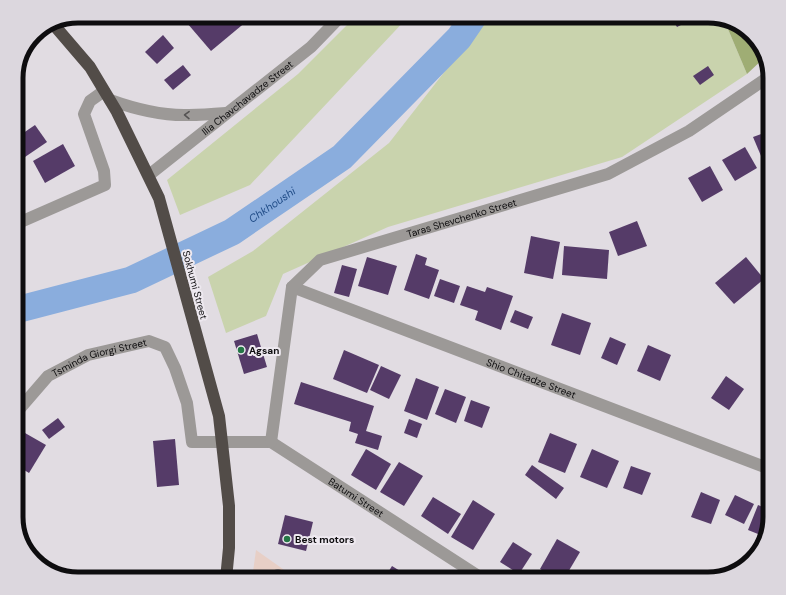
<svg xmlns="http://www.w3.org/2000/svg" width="786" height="595" font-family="'DM Sans',sans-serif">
	<rect width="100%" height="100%" fill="#e1dce2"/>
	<!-- commercial -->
	<polygon fill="#e7cfc6" points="256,550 297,579 252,579"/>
	<!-- green -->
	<g fill="#c9d3ad">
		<polygon points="356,16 409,16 250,185 180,215 167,180 298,74"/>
		<polygon points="488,16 708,16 725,22 747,74 622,157 388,227 283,274 266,316 226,333 208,277 253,251 389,143"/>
	</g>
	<!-- forest -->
	<polygon fill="#9fad74" points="725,22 746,29 764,50 765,57 747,74"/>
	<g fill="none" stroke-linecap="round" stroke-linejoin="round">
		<!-- river -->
		<path stroke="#8aaddd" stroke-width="27" id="s1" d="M16,310L131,280L232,232L342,157L459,38L474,16"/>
	</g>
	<!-- building -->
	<g fill="#553b68">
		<polygon points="181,16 253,16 211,51"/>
		<polygon points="679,16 686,16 689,21 677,27 672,19"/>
		<polygon points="163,35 174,48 157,64 145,52"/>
		<polygon points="183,65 191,75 173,90 164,80"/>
		<polygon points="708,66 714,75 700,85 693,76"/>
		<polygon points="35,125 47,142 25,157 16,144 16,138"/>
		<polygon points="770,131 770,169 767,170 753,137"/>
		<polygon points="63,144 75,166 45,183 33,161"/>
		<polygon points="745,147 757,168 735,181 722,160"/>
		<polygon points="710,166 723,190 702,202 688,178"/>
		<polygon points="637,221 647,246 618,256 609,232"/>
		<polygon points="531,236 560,242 553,279 524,273"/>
		<polygon points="564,246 609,250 607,279 562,275"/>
		<polygon points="416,254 427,258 425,265 439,270 429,299 404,290"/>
		<polygon points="367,257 397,266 388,295 358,286"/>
		<polygon points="746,257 764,279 734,304 715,283"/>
		<polygon points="342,265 357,269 349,297 334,293"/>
		<polygon points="440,279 460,286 454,303 434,296"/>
		<polygon points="467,286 485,292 487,287 513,296 501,330 475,320 478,311 460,305"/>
		<polygon points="515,310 533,317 528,329 510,322"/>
		<polygon points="562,313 591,323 580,355 551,345"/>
		<polygon points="257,334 267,367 244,374 234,341"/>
		<polygon points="610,337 626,344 617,365 601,358"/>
		<polygon points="648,345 671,355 660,381 637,371"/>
		<polygon points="344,350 379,365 367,393 333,379"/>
		<polygon points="381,366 401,375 389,399 370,390"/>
		<polygon points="726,376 744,389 729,410 711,398"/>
		<polygon points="416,378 439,387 427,420 404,411"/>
		<polygon points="301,382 374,406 366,431 382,436 378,450 355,443 358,434 349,431 351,422 294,404"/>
		<polygon points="445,389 466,397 456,423 435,414"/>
		<polygon points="471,400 490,407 482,428 464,421"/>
		<polygon points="58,418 65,427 49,439 42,430"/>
		<polygon points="409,419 422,424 417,438 404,433"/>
		<polygon points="18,429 46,445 29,473 16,465 16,433"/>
		<polygon points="550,433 577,444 565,473 538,462"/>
		<polygon points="175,439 179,485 157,487 153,441"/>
		<polygon points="366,449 391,464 376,490 351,475"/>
		<polygon points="592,449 619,461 607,488 580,477"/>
		<polygon points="399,462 423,476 404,506 380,492"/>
		<polygon points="532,465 564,488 556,499 525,475"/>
		<polygon points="631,466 651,473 642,495 623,488"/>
		<polygon points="701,492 720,500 711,524 691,517"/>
		<polygon points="735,495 754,504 744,524 725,515"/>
		<polygon points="433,497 461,514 448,534 421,516"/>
		<polygon points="473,500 495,514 473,550 451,537"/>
		<polygon points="758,505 770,510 770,517 763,536 748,530"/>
		<polygon points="285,515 313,522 306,551 278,544"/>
		<polygon points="557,539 580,552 564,579 557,579 540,569"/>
		<polygon points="513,542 532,554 519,574 500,562"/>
		<polygon points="392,566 413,579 384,579"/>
	</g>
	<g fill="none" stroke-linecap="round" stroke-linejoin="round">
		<!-- minor -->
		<g stroke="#9c9997" stroke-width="12">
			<path d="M110,100C135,109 162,116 189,115C201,115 214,114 226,113"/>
			<path id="s2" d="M149,175L311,47L341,16"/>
			<polyline points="16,224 105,185 104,171 84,114 90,101 104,91"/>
			<path id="s3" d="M292,287L770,469"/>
			<path id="s4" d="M16,413L48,376L88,355L149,341L165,347L175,368L187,403L192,442H271L483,579"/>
			<path id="s5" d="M271,442L292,287L320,260L608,174L689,131L770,76"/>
			<polyline points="277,579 278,575"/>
		</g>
		<!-- highway -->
		<polyline stroke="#524c48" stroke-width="12" points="54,25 90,67 117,112 159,198 219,416 229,506 229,548 226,579"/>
	</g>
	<!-- one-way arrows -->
	<defs><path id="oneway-chevron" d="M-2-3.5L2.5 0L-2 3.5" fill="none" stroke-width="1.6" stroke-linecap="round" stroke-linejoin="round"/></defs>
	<use stroke="#555353" href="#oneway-chevron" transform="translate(187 115) rotate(-179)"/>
	<!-- markers -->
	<g fill="#257646" stroke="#eee9f0" stroke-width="1.5">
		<circle cx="241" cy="350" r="4"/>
		<circle cx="287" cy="539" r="4"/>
	</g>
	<g text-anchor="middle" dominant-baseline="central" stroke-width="4" stroke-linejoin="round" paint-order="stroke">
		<!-- street labels -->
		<g font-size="10" fill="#0e0d0f" stroke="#eee9f0">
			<text stroke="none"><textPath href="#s2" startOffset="125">Ilia Chavchavadze Street</textPath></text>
			<text stroke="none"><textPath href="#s5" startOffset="343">Taras Shevchenko Street</textPath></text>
			<text transform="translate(195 285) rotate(75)">Sokhumi Street</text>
			<text stroke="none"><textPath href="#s4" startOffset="104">Tsminda Giorgi Street</textPath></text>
			<text stroke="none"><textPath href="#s3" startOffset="256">Shio Chitadze Street</textPath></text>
			<text stroke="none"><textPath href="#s4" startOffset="454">Batumi Street</textPath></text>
		</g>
		<!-- poi labels -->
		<g font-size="10" font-weight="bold" fill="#0e0d0f" stroke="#eee9f0" text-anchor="start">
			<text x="249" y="350">Agsan</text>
			<text x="295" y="539">Best motors</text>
		</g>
		<!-- water labels -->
		<g font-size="11" font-style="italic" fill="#224e89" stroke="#eee9f0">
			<text stroke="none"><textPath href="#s1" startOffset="279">Chkhoushi</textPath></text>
		</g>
	</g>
	<!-- crop -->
	<path d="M0 0H786V595H0ZM78 23H708A55 55 0 0 1 763 78V517A55 55 0 0 1 708 572H78A55 55 0 0 1 23 517V78A55 55 0 0 1 78 23Z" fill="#dcd7de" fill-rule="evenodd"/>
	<path fill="none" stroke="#0e0d0f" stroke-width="5" d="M78 23H708A55 55 0 0 1 763 78V517A55 55 0 0 1 708 572H78A55 55 0 0 1 23 517V78A55 55 0 0 1 78 23Z"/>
</svg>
